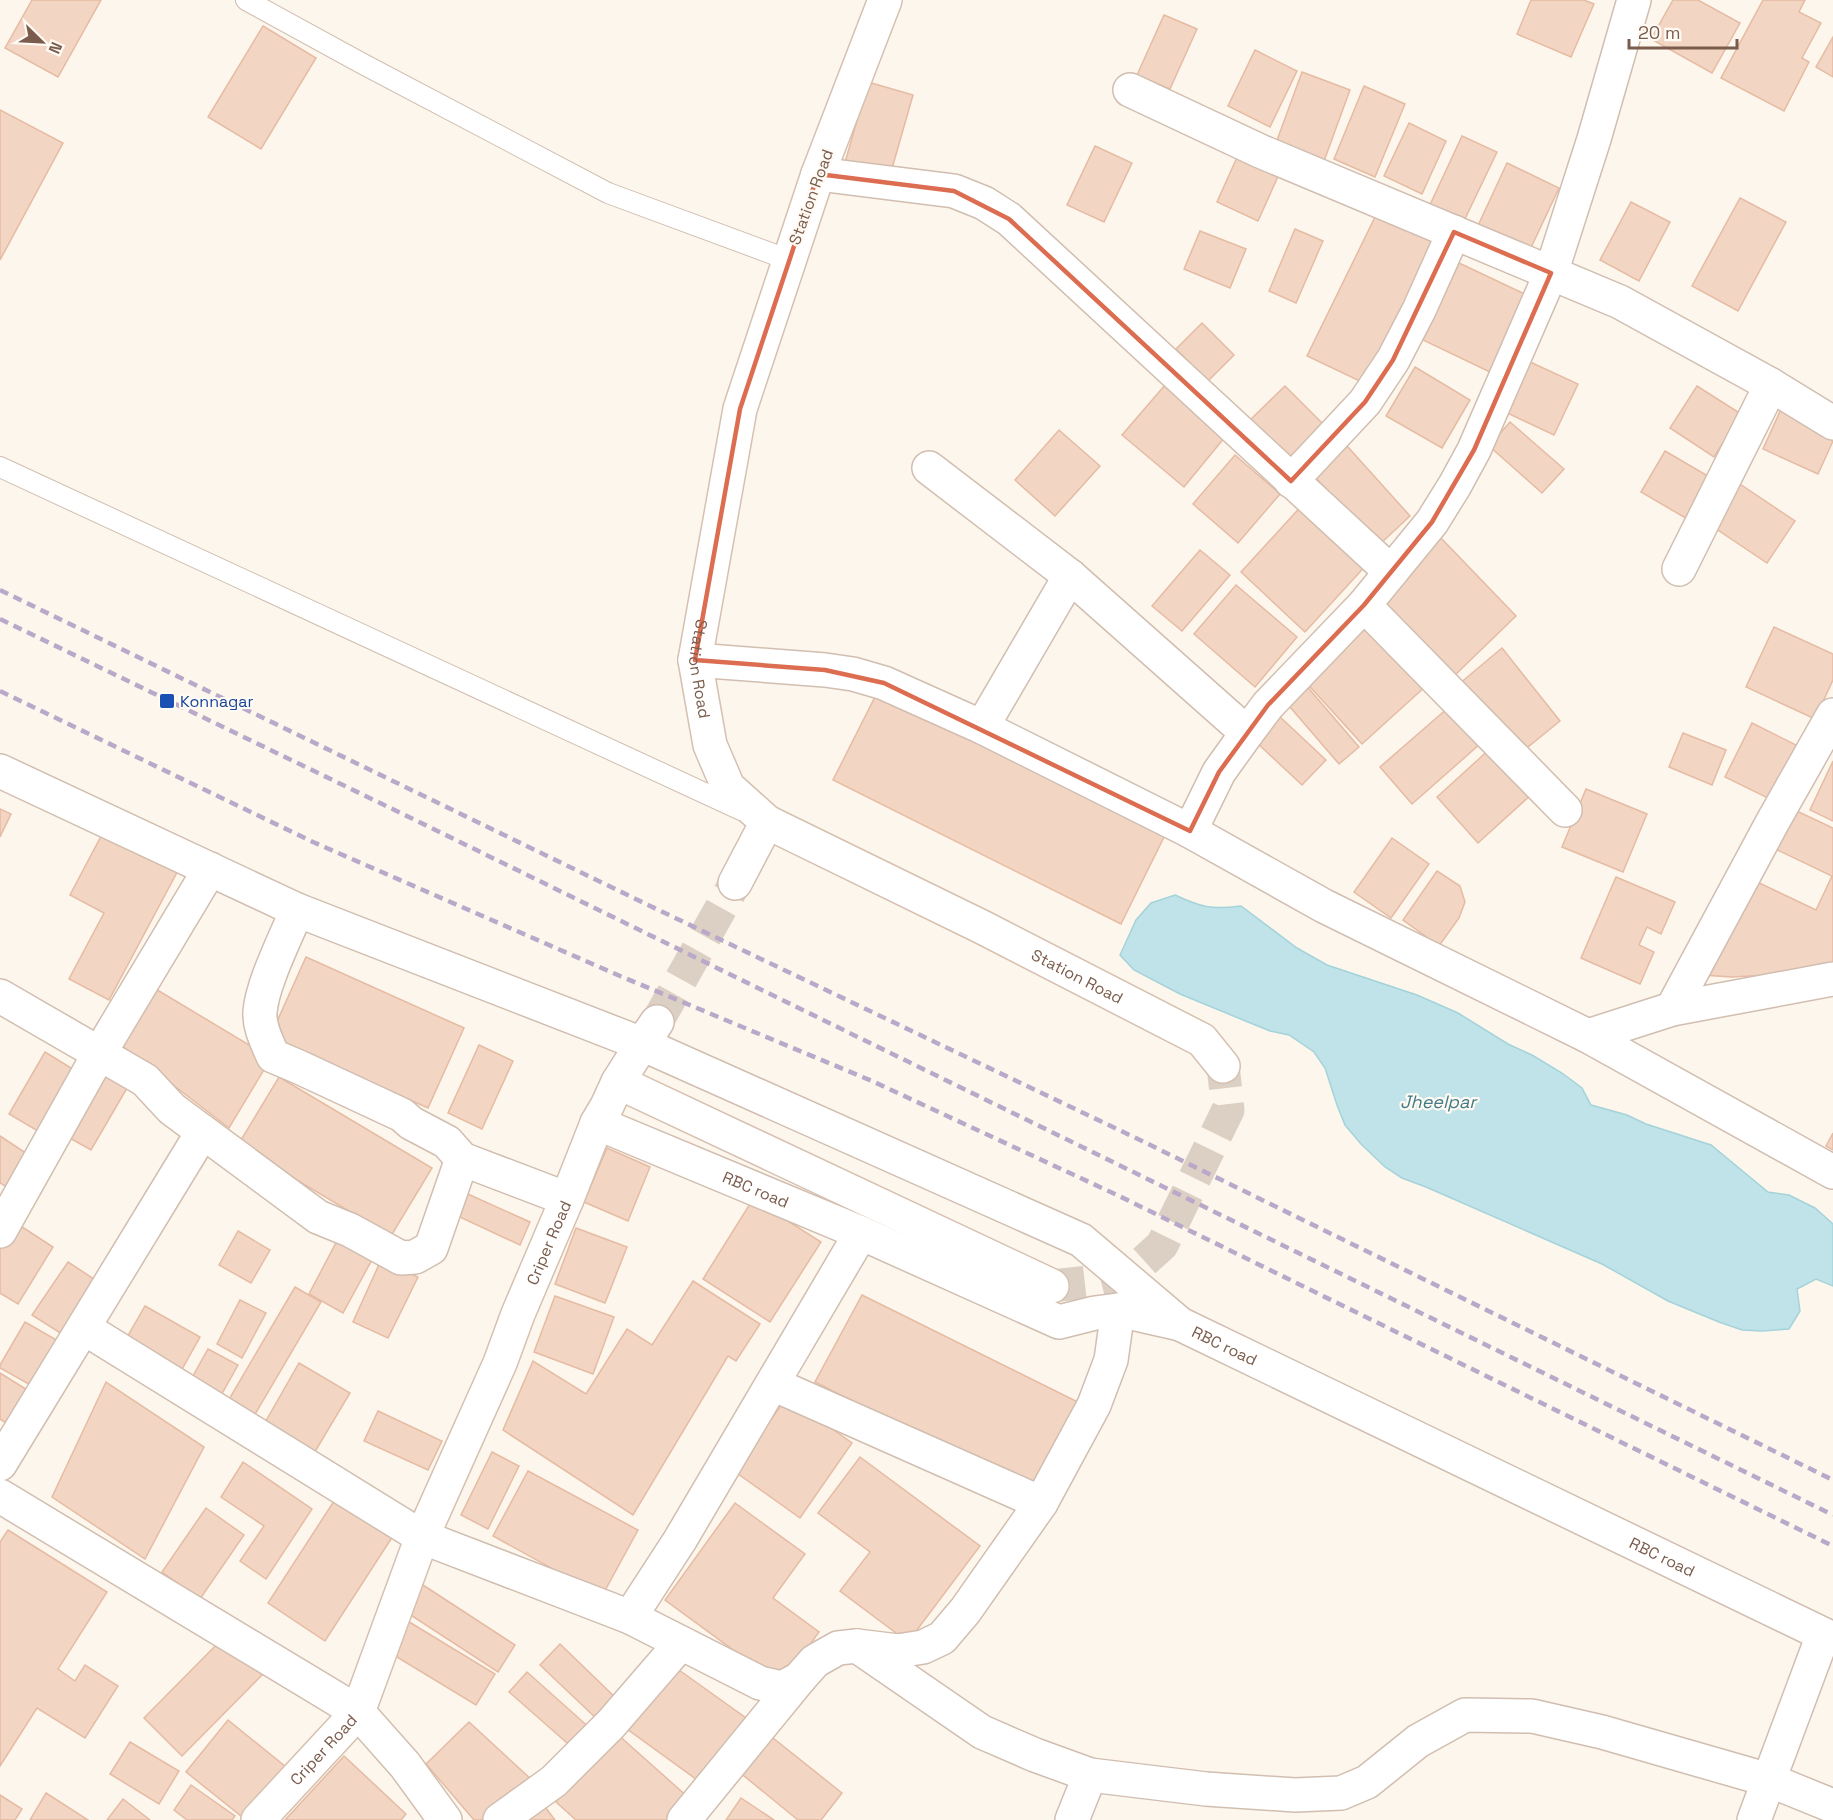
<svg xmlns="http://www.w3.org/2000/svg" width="1833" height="1820" font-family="'Space Grotesk',sans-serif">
	<rect width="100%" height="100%" fill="#fdf6ec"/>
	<!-- water -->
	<path fill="#bfe3e8" stroke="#a5d3da" stroke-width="1.5" d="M1175,895C1201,907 1211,910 1241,906L1297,948L1327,965L1417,995L1458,1013L1508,1044L1532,1055L1562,1073L1582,1088L1591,1105L1627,1115L1646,1124L1711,1145L1768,1192L1789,1195L1815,1208L1833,1224V1286L1816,1279L1797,1289L1800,1311L1789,1329L1762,1331L1742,1330L1719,1322L1668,1301L1602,1264L1426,1187L1402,1178L1385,1167L1361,1144L1345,1125L1337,1105L1325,1068L1314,1052L1289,1035L1270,1031L1248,1022L1180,994L1134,970L1120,955L1136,920L1151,903Z"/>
	<!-- building -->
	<g fill="#f3d5c3" stroke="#e6bba3" stroke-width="1.5">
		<polygon points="32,0 101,0 58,77 5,48"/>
		<polygon points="1531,0 1584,0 1594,4 1571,57 1517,34"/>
		<polygon points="1673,0 1698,0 1740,23 1712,73 1651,39"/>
		<polygon points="1763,0 1805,0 1799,12 1821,23 1802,58 1809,62 1784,111 1721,78"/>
		<polygon points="1164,15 1197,29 1170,89 1137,75"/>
		<polygon points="263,26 316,58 261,149 208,117"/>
		<polygon points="1833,37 1833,77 1816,67"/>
		<polygon points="1255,50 1297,71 1270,127 1228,106"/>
		<polygon points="1302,72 1350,90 1324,161 1276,143"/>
		<polygon points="868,82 913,95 889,179 844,166"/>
		<polygon points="1364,86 1405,104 1375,177 1334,159"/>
		<polygon points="0,110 63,143 0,260"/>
		<polygon points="1409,123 1446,141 1422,194 1384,176"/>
		<polygon points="1462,136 1497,152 1463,223 1429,207"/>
		<polygon points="1095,146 1132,163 1104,222 1067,205"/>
		<polygon points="1239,153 1280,172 1258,221 1217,202"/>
		<polygon points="1507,163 1559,188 1528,254 1476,230"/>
		<polygon points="1740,198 1786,222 1738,311 1692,286"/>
		<polygon points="1631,202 1670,222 1639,281 1600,260"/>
		<polygon points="1377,213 1436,242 1366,384 1307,356"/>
		<polygon points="1295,229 1323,241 1296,303 1269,291"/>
		<polygon points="1200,231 1246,249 1230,288 1184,269"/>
		<polygon points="1459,263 1529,296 1492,373 1423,340"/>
		<polygon points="1202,323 1234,355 1208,381 1176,349"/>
		<polygon points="1528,361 1578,384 1554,435 1505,412"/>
		<polygon points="1415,367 1470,400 1442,448 1386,416"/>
		<polygon points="1165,385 1225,437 1184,487 1122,435"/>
		<polygon points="1285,386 1330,431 1292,468 1247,423"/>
		<polygon points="1697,386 1741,414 1714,457 1670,428"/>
		<polygon points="1782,407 1833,430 1833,441 1818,474 1763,449"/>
		<polygon points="1510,422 1564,469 1542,493 1489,446"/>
		<polygon points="1059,430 1100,466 1055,516 1015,480"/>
		<polygon points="1339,437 1410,516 1378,546 1306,467"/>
		<polygon points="1665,451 1713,479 1689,520 1641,492"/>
		<polygon points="1235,455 1280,494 1238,543 1193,504"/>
		<polygon points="1734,480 1795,521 1767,563 1706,522"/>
		<polygon points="1305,502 1369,562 1305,632 1241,572"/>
		<polygon points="1439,536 1516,616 1453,677 1376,596"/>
		<polygon points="1200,550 1230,575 1182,631 1152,606"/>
		<polygon points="1236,585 1297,637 1255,687 1194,634"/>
		<polygon points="1368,620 1427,685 1362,744 1303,679"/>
		<polygon points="1774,627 1833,654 1833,680 1815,719 1746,687"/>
		<polygon points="1502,648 1560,721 1517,756 1459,684"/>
		<polygon points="1304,683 1359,747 1339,764 1284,700"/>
		<polygon points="881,685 1168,829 1121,924 833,780"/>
		<polygon points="1449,707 1480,744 1412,804 1380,767"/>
		<polygon points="1279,716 1326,760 1302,785 1255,741"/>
		<polygon points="1752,723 1808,751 1782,805 1725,777"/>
		<polygon points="1683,733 1726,750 1712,785 1669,767"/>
		<polygon points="1492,747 1533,793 1478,843 1437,797"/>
		<polygon points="1833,761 1833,821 1810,810"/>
		<polygon points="1586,789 1647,814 1623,872 1562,847"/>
		<polygon points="1784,805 1833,828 1833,963 1767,975 1732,977 1702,975 1749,878 1816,910 1832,876 1765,844"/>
		<polygon points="0,809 11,814 0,837"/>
		<polygon points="108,823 182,863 109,1000 69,979 104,913 70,895"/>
		<polygon points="1392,838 1429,864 1391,918 1354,892"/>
		<polygon points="1437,871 1460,886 1465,902 1459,918 1439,946 1403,920"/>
		<polygon points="1616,877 1675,902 1661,934 1647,927 1639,945 1654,952 1640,984 1581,958"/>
		<polygon points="306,957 464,1028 428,1108 270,1037"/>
		<polygon points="149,985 271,1058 229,1128 116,1041"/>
		<polygon points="479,1045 513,1061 482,1129 448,1113"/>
		<polygon points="45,1052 84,1076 48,1137 9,1114"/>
		<polygon points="105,1069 130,1083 91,1150 66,1136"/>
		<polygon points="279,1077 432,1168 391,1236 238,1145"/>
		<polygon points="1833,1133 1833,1150 1826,1146"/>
		<polygon points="0,1136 41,1163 20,1195 0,1183"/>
		<polygon points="607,1148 650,1167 628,1221 584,1202"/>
		<polygon points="459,1190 530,1222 520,1245 449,1212"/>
		<polygon points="753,1199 821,1242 770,1322 703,1279"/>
		<polygon points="13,1221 53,1247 18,1304 0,1293 0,1242"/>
		<polygon points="576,1228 627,1247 605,1303 555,1284"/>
		<polygon points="238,1231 270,1250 251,1283 219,1265"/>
		<polygon points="339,1237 374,1256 343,1313 309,1294"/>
		<polygon points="381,1260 418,1277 388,1338 353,1322"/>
		<polygon points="68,1262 100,1283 65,1336 32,1315"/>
		<polygon points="693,1281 760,1324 736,1361 728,1356 633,1515 503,1430 533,1361 586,1394 627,1329 652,1345"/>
		<polygon points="295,1287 321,1302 254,1416 228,1401"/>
		<polygon points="862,1295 1088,1407 1041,1497 815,1382"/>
		<polygon points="555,1296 614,1317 593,1374 534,1352"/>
		<polygon points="240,1300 266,1313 242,1358 217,1344"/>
		<polygon points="145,1306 200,1337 181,1371 126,1339"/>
		<polygon points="25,1322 60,1342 34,1387 0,1368 0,1365"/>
		<polygon points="208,1349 238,1365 219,1399 189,1383"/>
		<polygon points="299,1363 350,1393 313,1455 263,1426"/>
		<polygon points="0,1373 29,1391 8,1424 0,1419"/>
		<polygon points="106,1382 204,1447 145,1559 52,1497"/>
		<polygon points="787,1397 852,1443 800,1518 734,1471"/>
		<polygon points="378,1411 442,1441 428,1470 364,1441"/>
		<polygon points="492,1452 519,1466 488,1529 461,1515"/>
		<polygon points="860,1457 980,1546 908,1642 840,1591 870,1552 818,1513"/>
		<polygon points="243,1462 312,1509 266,1579 240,1561 264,1526 221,1497"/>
		<polygon points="528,1471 638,1530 602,1596 493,1536"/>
		<polygon points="336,1498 393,1536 325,1641 268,1603"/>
		<polygon points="735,1503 805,1554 773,1598 819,1632 781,1685 665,1600"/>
		<polygon points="206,1508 244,1535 200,1599 162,1572"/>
		<polygon points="8,1530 107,1592 58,1669 75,1681 85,1665 118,1686 85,1738 37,1708 0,1766 0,1542"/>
		<polygon points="423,1585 515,1645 498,1672 406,1612"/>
		<polygon points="401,1617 495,1674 476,1705 382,1648"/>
		<polygon points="227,1634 265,1672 182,1756 144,1718"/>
		<polygon points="560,1644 619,1701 600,1722 540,1665"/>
		<polygon points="672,1665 746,1718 700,1782 627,1729"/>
		<polygon points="527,1672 592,1730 575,1750 509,1692"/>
		<polygon points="228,1720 291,1771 246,1820 186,1772"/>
		<polygon points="469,1722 533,1781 487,1820 474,1820 426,1764"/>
		<polygon points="763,1730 842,1793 821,1820 798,1820 733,1767"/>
		<polygon points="616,1733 690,1799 671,1820 576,1820 556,1802"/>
		<polygon points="130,1742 179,1771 159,1804 110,1774"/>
		<polygon points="344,1756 406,1814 401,1820 285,1820"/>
		<polygon points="191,1785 235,1816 232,1820 187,1820 174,1810"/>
		<polygon points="46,1793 88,1820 30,1820"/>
		<polygon points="0,1795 22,1809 15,1820 0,1820"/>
		<polygon points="536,1795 555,1820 503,1820"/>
		<polygon points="741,1798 774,1820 726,1820"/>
		<polygon points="123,1799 150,1820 107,1820"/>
	</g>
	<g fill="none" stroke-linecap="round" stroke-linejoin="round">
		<!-- minor-tunnel -->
		<polyline stroke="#dcd0c4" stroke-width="33" stroke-dasharray="33 16" stroke-linecap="butt" points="657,1022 735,883"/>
		<!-- secondary-tunnel -->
		<polyline stroke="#dcd0c4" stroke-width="33" stroke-dasharray="33 16" stroke-linecap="butt" points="1052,1286 1096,1281 1132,1272 1162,1245 1228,1110 1223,1066"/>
		<!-- service casing -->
		<g stroke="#d1beb0" stroke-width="22">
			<g id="service">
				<polyline points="246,0 363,64 608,193 789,260"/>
				<polyline points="0,467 741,810"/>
			</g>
		</g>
		<!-- minor casing -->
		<g stroke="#d1beb0" stroke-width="36">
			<g id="minor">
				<polyline points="1130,90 1260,151 1620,302 1771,385 1833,423"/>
				<polyline points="818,174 954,191 984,203 1009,219 1391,572"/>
				<polyline points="929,468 1070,576 1247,733"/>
				<polyline points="1291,481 1365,402 1393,360 1419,310 1454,232"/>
				<polyline points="1679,569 1771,385"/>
				<polyline points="1364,605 1565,810"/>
				<polyline points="695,660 825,670 853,674 884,683 982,727 1190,831 1219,772 1247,733 1268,705 1364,605 1432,522 1455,485 1474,450 1551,273 1594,139 1634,0"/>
				<polyline points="982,727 1070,576"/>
				<polyline points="0,771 297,910 642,1044 657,1022"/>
				<polyline points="1190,831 1324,906 1588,1036 1833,1172"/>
				<polyline points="735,883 767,822"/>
				<path d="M297,910C286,937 262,984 260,1012C259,1027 267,1042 273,1056L299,1067L402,1115L411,1123L447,1142L462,1159L567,1199"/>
				<polyline points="0,996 145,1080 172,1109 318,1217 350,1230 401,1258 415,1257 431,1248 462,1159"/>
				<polyline points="1672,1009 1772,823 1833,715"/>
				<polyline points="1588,1036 1672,1009 1833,979"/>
				<path id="s1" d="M597,1123L861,1233L1059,1322L1095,1313L1118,1310L1180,1324"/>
				<polyline points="0,1231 99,1054 210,869"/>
				<polyline points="84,1328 422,1537 630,1617 680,1540 861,1233"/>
				<polyline points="773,1384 1041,1503"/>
				<polyline points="0,1464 202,1133"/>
				<polyline points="630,1617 760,1683 782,1688 799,1679 815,1661 838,1648 857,1646 898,1651 923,1647 942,1638 965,1611 1041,1503 1094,1405 1111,1360 1118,1310"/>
				<polyline points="857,1646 982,1732 1035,1755 1090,1775 1206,1789 1295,1795 1341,1793 1367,1782 1418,1741 1465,1715 1532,1716 1602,1732 1769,1780 1833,1806"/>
				<polyline points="500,1820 554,1781 611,1724 681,1643"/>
				<polyline points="684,1820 799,1679"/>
				<polyline points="1072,1820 1090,1775"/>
				<polyline points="1754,1820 1823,1635"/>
			</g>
		</g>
		<!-- tertiary casing -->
		<g stroke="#d1beb0" stroke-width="36">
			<g id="tertiary">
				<path id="s2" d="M618,1082L642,1044L1081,1240L1180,1324L1833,1639"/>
				<polyline points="0,1496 358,1712 405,1765 445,1820"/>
			</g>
		</g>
		<!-- secondary casing -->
		<g stroke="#d6c0b0" stroke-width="36">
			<g id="secondary">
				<path id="s3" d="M885,0L818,174L740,409L695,660L710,745L728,787L767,822L982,927L1202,1040L1223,1066"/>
				<path id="s4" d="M258,1820L358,1712L422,1537L500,1363L518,1314L567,1199L597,1123L607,1106L618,1082L1052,1286"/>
			</g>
		</g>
		<!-- service -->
		<use href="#service" stroke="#fff" stroke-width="20"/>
		<!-- minor -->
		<use href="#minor" stroke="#fff" stroke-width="33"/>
		<!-- tertiary -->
		<use href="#tertiary" stroke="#fff" stroke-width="33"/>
		<!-- secondary -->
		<use href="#secondary" stroke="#fff" stroke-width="33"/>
		<!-- rail -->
		<g stroke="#b9a8c9" stroke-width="4.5" stroke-dasharray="9 6" stroke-linecap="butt">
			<polyline points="0,590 646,904 1140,1140 1833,1480"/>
			<polyline points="0,619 411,818 1833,1515"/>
			<polyline points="0,691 313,842 620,976 872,1081 1117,1195 1833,1546"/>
		</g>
	</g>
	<!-- marked area -->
	<path fill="none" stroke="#dc6d51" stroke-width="4.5" stroke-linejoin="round" d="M818,174L954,191L1009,219L1291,481L1365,402L1393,360L1454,232L1551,273L1474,450L1432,522L1364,605L1268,705L1219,772L1190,831L884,683L825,670L695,660L740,409Z"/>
	<!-- markers -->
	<rect fill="#1a4fb4" stroke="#fffaf3" stroke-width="2" x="159" y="693" width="16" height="16" rx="3"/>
	<g text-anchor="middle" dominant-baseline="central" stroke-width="4.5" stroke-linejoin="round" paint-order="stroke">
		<!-- street labels -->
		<g font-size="16" fill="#7a5c4d" stroke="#fffaf3">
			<text transform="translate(811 197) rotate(-70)">Station Road</text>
			<text stroke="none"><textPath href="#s3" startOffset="698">Station Road</textPath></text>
			<text stroke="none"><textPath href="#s3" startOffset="1220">Station Road</textPath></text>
			<text stroke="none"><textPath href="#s1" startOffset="172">RBC road</textPath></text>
			<text stroke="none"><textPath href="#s4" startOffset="654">Criper Road</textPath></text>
			<text stroke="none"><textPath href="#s2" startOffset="705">RBC road</textPath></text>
			<text stroke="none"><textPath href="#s2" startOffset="1191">RBC road</textPath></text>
			<text stroke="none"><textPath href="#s4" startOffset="96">Criper Road</textPath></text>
		</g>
		<!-- transit labels -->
		<g font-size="16" fill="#164399" stroke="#fffaf3" text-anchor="start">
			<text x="180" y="701">Konnagar</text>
		</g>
		<!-- water labels -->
		<g font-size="18" font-style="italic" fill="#437c86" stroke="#fffaf3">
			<text x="1438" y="1101">Jheelpar</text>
		</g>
	</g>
	<!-- north arrow -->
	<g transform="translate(42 42) rotate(114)" stroke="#fffaf3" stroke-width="4.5" paint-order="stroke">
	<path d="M0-4.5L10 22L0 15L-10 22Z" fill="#7a5c4d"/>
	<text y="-9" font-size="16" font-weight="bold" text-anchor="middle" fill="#7a5c4d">N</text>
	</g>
	<!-- scale -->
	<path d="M1629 39v9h108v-9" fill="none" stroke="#7a5c4d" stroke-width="3"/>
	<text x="1638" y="39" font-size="18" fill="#7a5c4d" stroke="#fffaf3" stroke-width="4.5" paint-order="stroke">20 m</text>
</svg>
